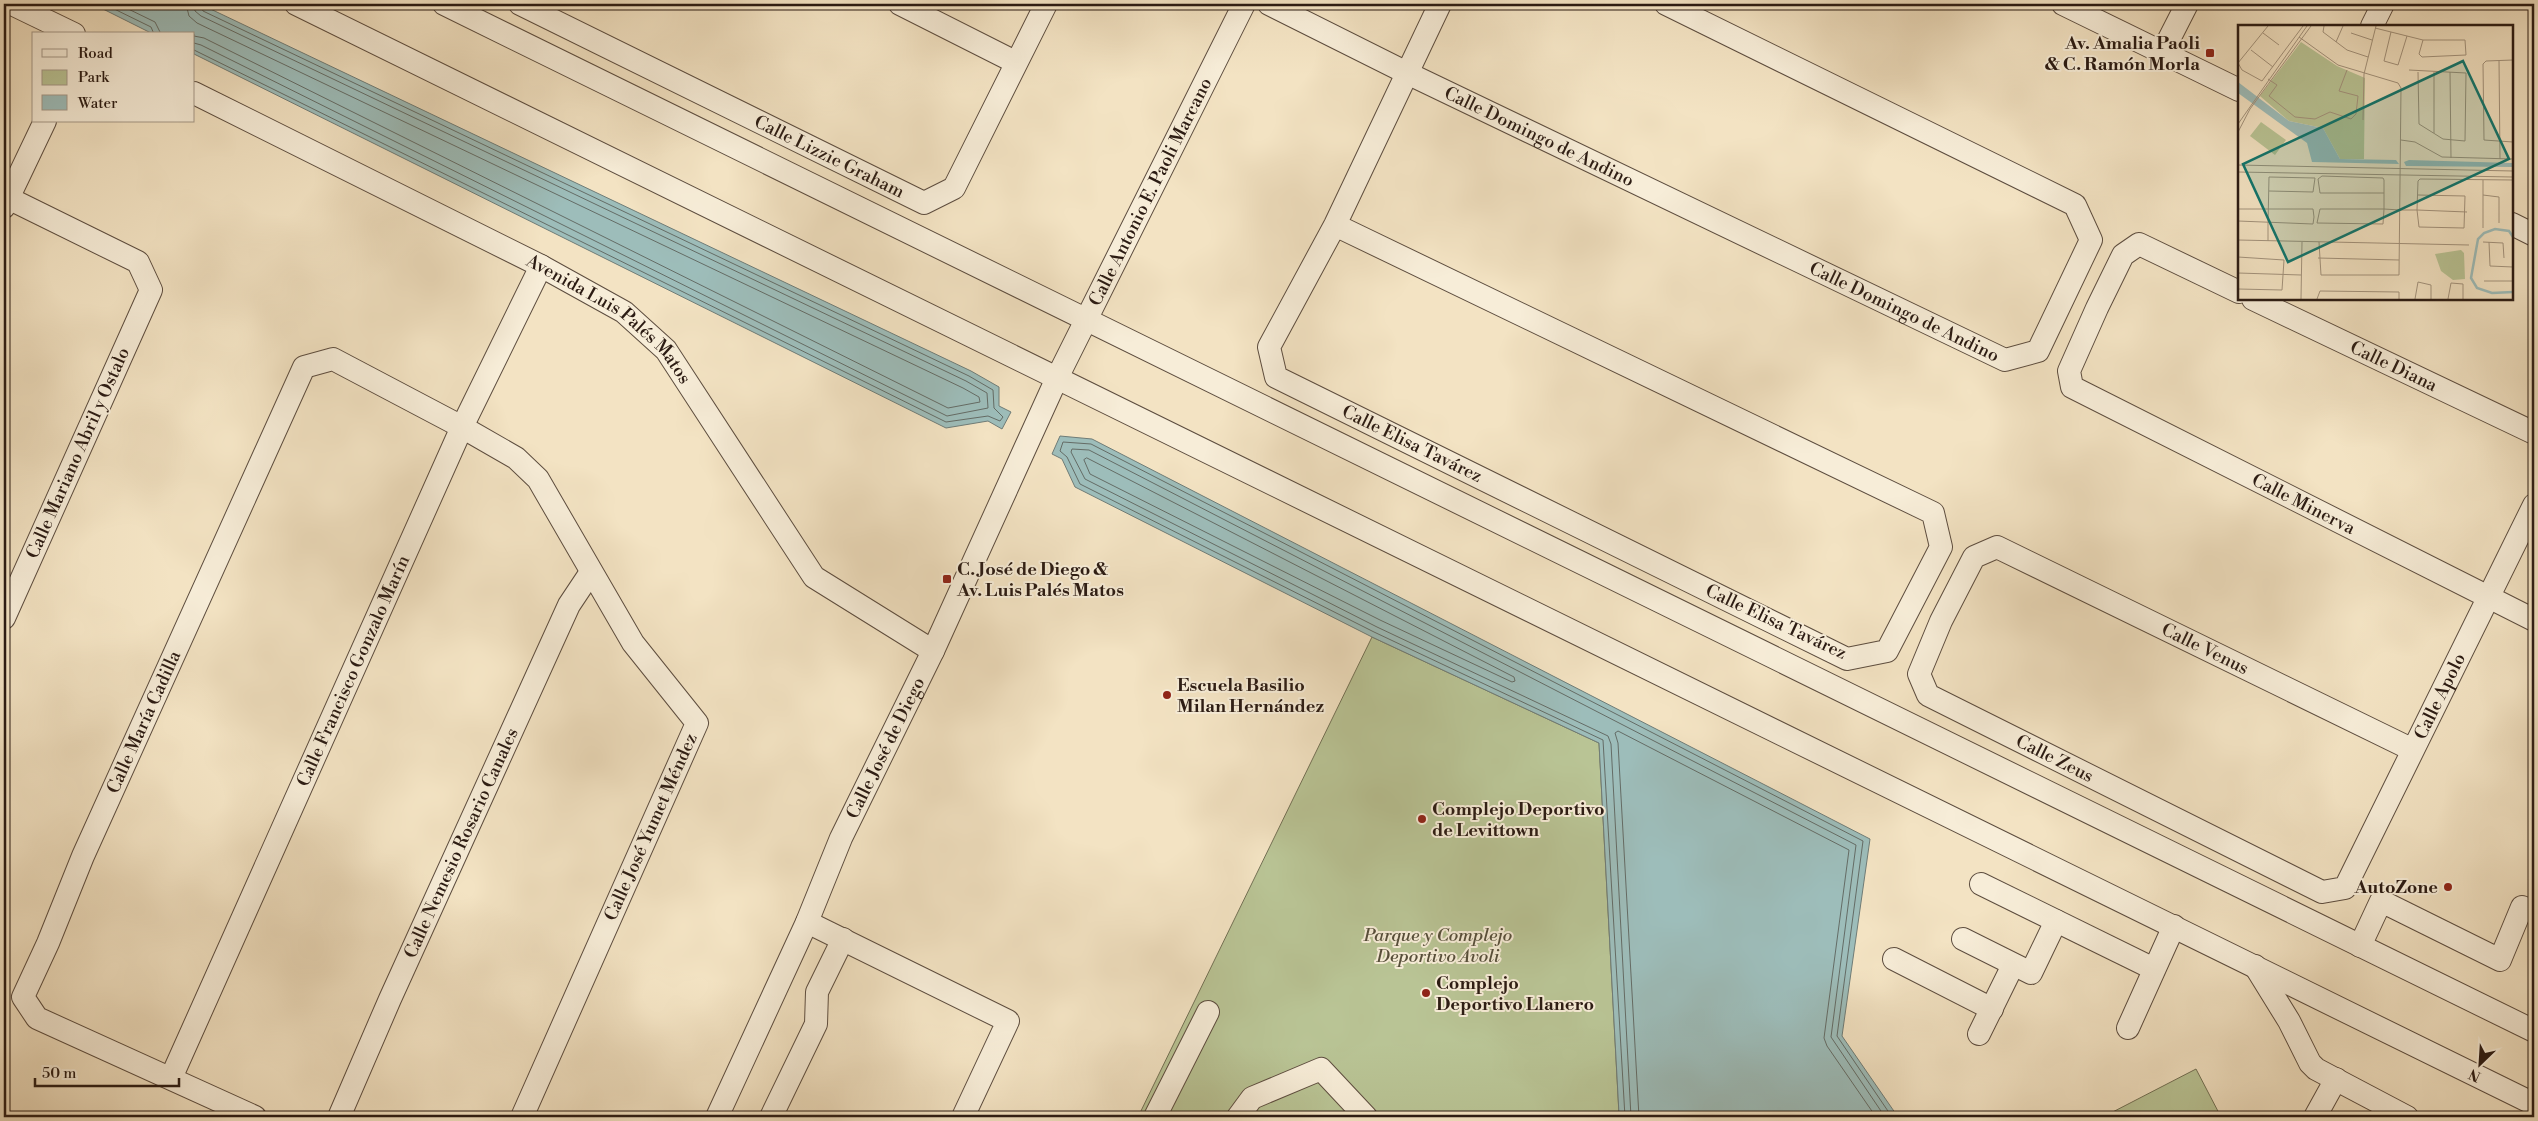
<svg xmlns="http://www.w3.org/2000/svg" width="2538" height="1121" font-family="'Libre Bodoni',serif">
	<rect width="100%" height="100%" fill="#f3e3c3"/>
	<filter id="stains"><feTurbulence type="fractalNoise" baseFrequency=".004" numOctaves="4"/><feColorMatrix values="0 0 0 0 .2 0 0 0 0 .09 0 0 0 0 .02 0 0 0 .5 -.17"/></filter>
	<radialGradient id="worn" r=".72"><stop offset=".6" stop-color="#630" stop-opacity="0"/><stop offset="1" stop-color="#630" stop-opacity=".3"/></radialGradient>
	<!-- green -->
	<g fill="#b9c495" stroke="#727054">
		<polygon points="1372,637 1599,743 1619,1114 1623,1117 1138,1117"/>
		<polygon points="2196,1069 2221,1117 2103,1117"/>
	</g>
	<!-- water -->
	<g fill="#9dbdba" stroke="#6f7c77">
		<polygon points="93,4 200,4 971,371 999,387 999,406 1011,412 1002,429 988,421 946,428 194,54 194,34 153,34"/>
		<polygon points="1060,436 1092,439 1870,839 1842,1036 1898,1117 1623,1117 1619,1114 1599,743 1372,637 1075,487 1062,459 1052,454"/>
	</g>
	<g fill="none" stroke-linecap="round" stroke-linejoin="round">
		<!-- shore -->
		<g stroke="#646c66" stroke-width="1">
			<polyline points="104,4 151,27 154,34"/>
			<polyline points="118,4 155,22 161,34"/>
			<polyline points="186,4 189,16 197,23 963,388 979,397 980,402 948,408 204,38 194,36"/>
			<polyline points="194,4 195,11 201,16 966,381 987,393 988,408 947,416 201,45 194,43"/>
			<polyline points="194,50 946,422 988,416 1000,421 1003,417 994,408 993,390 969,376 203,11 200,4"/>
			<polygon points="1087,458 1514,677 1515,681 1512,682 1380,620 1090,474 1084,460"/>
			<polyline points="1625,1117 1603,740 1374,632 1080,484 1067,457 1060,451 1063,442 1091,444 1863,841 1837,1036 1892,1117"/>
			<polyline points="1631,1117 1611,744 1608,736 1377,627 1085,479 1071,452 1072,449 1089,450 1856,845 1831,1037 1885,1117"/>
			<polyline points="1639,1117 1618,743 1615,733 1618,731 1849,850 1824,1038 1827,1046 1876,1117"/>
		</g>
		<!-- minor casing -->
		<g stroke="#5d4d3f" stroke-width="24">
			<g id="minor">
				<polyline points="12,4 74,34"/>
				<polyline points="296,4 2534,1104"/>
				<polyline points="444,4 2534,1031"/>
				<path id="s1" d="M520,4L924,203L954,188L1046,4"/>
				<polyline points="900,4 1015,62"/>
				<path id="s2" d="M1269,4L1407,73L2005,360L2038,351L2091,240L2075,205L1666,4"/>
				<polyline points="2063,4 2239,90"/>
				<polyline points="2372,26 2383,4"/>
				<polyline points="2162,53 2187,4"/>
				<path id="s3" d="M194,93L541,266L624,312L666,350L814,577L933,651"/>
				<polyline points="4,196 138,262 151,290 4,618"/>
				<polyline points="4,207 45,121"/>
				<polyline points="2512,224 2534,235"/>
				<polyline points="1335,225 1933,513 1941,547 1887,651 1847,659 1276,377 1269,347 1335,225 1440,4"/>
				<path id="s4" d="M2239,292L2139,244L2123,255L2097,308L2069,371L2072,387L2534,620"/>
				<path id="s5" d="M2253,299L2534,433"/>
				<path id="s6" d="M2413,750L1997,547L1974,557L1941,621L1919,674L1928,695L2322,892L2345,888L2534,505"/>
				<polyline points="1981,884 2154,969"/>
				<polyline points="807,922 1008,1021 963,1117"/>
				<polyline points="1963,939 2031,973 2056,921"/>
				<polyline points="2360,946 2381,901 2500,960 2522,907 2534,912"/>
				<polyline points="1894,959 1992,1009"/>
				<polyline points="2255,966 2289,1021 2310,1063 2316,1069 2407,1117"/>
				<polyline points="2128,1028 2174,926"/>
				<polyline points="1979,1034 2013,965"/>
				<path id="s7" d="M171,1078L462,427L541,266"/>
				<path id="s8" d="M255,1117L37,1018L23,997L48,943L83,856L304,367L333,359L462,427L516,458L538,479L633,643L697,723L522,1117"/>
				<path id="s9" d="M339,1117L390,999L569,605L591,572"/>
				<path id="s10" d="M717,1117L807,922L841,838L933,651L1057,378L1244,4"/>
				<polyline points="771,1117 816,1024 817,992 843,939"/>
				<polyline points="1155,1117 1208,1012"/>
				<polyline points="1238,1117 1252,1098 1321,1069 1366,1117"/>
				<polyline points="2315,1117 2336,1079"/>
			</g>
		</g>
		<!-- minor -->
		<use href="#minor" stroke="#f7edd8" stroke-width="22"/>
	</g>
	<!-- markers -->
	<g fill="#8f2418" stroke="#f7edd8" stroke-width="2">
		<rect x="2205" y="48" width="10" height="10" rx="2.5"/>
		<rect x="942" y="574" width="10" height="10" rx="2.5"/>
		<circle cx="1167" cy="695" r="5"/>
		<circle cx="1422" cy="819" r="5"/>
		<circle cx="2448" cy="887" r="5"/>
		<circle cx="1426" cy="993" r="5"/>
	</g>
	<g text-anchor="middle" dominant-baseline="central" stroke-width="4" stroke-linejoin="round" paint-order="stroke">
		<!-- poi labels -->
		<g font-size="18" font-weight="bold" fill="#2b1b13" stroke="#f7edd8" text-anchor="start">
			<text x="2200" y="43" text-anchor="end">Av. Amalia Paoli<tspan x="2200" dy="21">&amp; C. Ramón Morla</tspan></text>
			<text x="957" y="569">C. José de Diego &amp;<tspan x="957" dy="21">Av. Luis Palés Matos</tspan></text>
			<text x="1177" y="685">Escuela Basilio<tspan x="1177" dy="21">Milan Hernández</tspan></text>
			<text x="1432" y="809">Complejo Deportivo<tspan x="1432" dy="21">de Levittown</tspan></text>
			<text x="2438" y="887" text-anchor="end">AutoZone</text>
			<text x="1436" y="983">Complejo<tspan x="1436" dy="21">Deportivo Llanero</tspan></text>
		</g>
		<!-- street labels -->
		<g font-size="18" fill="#2b1b13" stroke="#f7edd8">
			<text stroke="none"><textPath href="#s2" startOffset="301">Calle Domingo de Andino</textPath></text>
			<text stroke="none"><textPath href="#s1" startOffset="345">Calle Lizzie Graham</textPath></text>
			<text stroke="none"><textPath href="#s10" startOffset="1022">Calle Antonio E. Paoli Marcano</textPath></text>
			<text stroke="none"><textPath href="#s2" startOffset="706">Calle Domingo de Andino</textPath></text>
			<text stroke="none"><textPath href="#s3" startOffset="475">Avenida Luis Palés Matos</textPath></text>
			<text stroke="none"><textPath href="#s5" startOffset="156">Calle Diana</textPath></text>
			<text transform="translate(1412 444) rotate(26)">Calle Elisa Tavárez</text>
			<text transform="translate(78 453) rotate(-66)">Calle Mariano Abril y Ostalo</text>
			<text stroke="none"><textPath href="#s4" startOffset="534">Calle Minerva</textPath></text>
			<text transform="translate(1776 622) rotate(25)">Calle Elisa Tavárez</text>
			<text transform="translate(2205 649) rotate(26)">Calle Venus</text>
			<text stroke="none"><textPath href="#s7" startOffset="446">Calle Francisco Gonzalo Marín</textPath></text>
			<text stroke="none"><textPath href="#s6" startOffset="1318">Calle Apolo</textPath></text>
			<text stroke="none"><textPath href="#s8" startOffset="565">Calle María Cadilla</textPath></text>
			<text stroke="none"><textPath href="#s10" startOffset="406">Calle José de Diego</textPath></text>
			<text stroke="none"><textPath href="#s6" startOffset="782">Calle Zeus</textPath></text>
			<text transform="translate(651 827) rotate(-66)">Calle José Yumet Méndez</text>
			<text stroke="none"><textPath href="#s9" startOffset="300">Calle Nemesio Rosario Canales</textPath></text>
		</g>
		<!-- park labels -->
		<g font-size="18" font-style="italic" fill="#564e3a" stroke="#f7edd8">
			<text x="1438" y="935">Parque y Complejo<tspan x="1438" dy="21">Deportivo Avoli</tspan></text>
		</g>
	</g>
	<!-- overview -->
	<g transform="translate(2238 25)">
		<rect width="275" height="275" fill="#f3e3c3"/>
		<path d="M63,17L99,41L127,53L126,134H102L85,103L51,96L22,71ZM23,97L48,115L37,130L12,111ZM223,225L226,228L227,254L215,255L203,246L197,229Z" fill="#b9c495"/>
		<path d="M0,57L51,96L85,103L102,134L158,135L161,139L74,137L69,118L0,68ZM171,135L275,138V142L168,141L166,137Z" fill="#9dbdba"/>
		<path fill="none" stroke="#9dbdba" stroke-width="2.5" d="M275,212L271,206L257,204L246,208L240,214L233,253L239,263L254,268L275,267"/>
		<path fill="none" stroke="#a3937d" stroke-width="1" d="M86,1L85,7L109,25L130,32M137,3L185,15H227L228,30L184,32L181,29L185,15M153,7L146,36L160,40L169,11M25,8L41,20M113,8L134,15M61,12L100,40L160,58L163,63L161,250H83L81,217M98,17L105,1M13,25L35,42M261,35L262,134M275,35L248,36L245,39L246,115L275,117M0,38L4,45L24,56L65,1M0,38L30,1M171,45L228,48L227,116L205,114L181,99L180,47M196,47V108M212,47L213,133M30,54L39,60L31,71L57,92L77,94L92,87L113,94L118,89L120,71L101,66L109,45M125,95L126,49L138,1M0,99L69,1M0,107L12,84L73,1M163,115L177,117L204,132L275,134M0,140L275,146M0,147L275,152M146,168H82L80,154L84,151L145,153L146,155V184L145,199L79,198L82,184H146L162,185H179L229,187M180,170L227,171L226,203L181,202L179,185L180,156L182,154L275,155M245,170L261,172V198M0,184H75L76,192L75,199L0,196M245,203V155M0,215L231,220M30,216V199L31,152L77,153L75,167L31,166M245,217L265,218L266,233M251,217L252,241L275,242M0,232L46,235L44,265L0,264M80,233L161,235M0,248L63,250M246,256H275M63,274L64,217M79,274L82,266L161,267V274M177,274L180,257L193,260V274M210,274L213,258L225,259V274"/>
		<path fill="#0f766e" fill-opacity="0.15" stroke="#0f766e" stroke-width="2.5" d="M225,36L271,134L50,237L5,139Z"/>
		<rect width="275" height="275" fill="none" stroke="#2b1b13" stroke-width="2.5"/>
	</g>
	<!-- margin -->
	<rect width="2538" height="1121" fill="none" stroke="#f3e3c3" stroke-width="20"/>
	<rect x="5" y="5" width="2528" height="1111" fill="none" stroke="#2b1b13" stroke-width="2.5"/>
	<rect x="10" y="10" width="2518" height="1101" fill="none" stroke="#2b1b13"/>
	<!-- legend -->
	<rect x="32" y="32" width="162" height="90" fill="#f7edd8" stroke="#a59989"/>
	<rect x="42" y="49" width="25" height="8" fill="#f7edd8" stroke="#a59989"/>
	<text x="78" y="58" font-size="15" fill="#2b1b13">Road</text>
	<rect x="42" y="70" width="25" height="15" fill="#b9c495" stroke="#a59989"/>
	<text x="78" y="82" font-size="15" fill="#2b1b13">Park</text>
	<rect x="42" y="95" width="25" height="15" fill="#9dbdba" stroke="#a59989"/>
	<text x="78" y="108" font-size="15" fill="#2b1b13">Water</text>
	<!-- north arrow -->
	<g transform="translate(2480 1064) rotate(205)" stroke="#f7edd8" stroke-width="4" paint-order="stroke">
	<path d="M0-4L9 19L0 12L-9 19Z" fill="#2b1b13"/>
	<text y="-8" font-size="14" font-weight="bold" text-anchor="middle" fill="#2b1b13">N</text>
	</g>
	<!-- scale -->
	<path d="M35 1078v8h144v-8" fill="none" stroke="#2b1b13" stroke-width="2.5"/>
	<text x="42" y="1078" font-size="15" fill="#2b1b13" stroke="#f7edd8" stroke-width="4" paint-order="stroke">50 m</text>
	<rect width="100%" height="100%" filter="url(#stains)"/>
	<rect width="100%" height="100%" fill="url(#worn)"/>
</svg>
